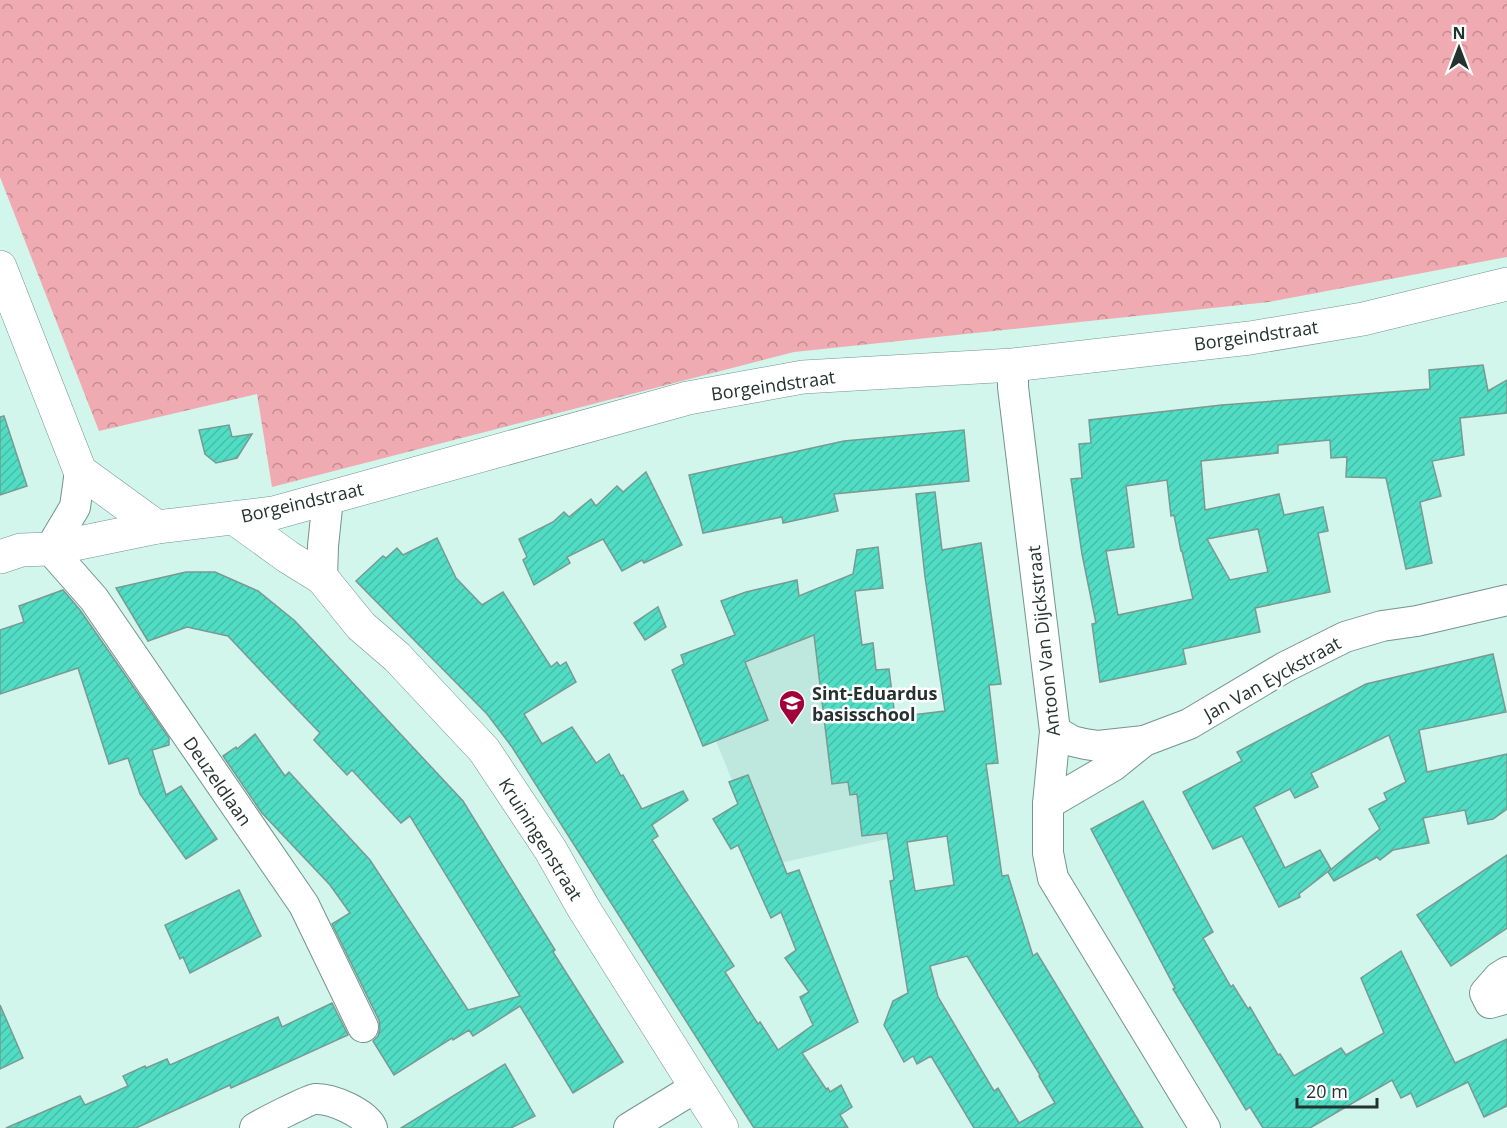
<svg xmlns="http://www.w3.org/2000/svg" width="1507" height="1128" font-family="'Open Sans',sans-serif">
	<defs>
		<pattern id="forest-crowns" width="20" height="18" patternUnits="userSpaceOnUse" patternTransform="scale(1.5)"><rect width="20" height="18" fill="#f0abb2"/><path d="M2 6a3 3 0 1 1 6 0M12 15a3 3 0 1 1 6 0" fill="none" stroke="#c28c91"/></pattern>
		<pattern id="building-hatch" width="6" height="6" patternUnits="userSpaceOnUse" patternTransform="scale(1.5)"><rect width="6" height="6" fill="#51ddc4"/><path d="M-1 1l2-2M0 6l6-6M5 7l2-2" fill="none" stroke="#46bea9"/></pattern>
	</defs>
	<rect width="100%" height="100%" fill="#d2f5ec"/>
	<!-- built -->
	<polygon fill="#bee8de" points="853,574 887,839 767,866 681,655 734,635 730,623"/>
	<!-- forest -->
	<polygon fill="url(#forest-crowns)" points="0,0 1507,0 1507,257 1269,302 794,352 272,487 257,394 99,431 0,177"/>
	<!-- building -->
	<g fill="url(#building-hatch)" stroke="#799991" stroke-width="1.5" fill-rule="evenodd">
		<path d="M1483,365L1488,391L1507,380V413L1460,418L1464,455L1432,461L1441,496L1420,502L1432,563L1406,569L1386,478L1346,477L1347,457L1331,458L1330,440L1278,445V453L1201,461L1205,510L1279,494L1284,515L1323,507L1328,531L1318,533L1330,592L1255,608L1260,632L1183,649L1186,664L1100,682L1092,624L1096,623L1082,554L1071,479L1082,478L1079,444L1091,443L1089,420L1222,405L1430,389L1429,370ZM1167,480L1171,516L1174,515L1181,551H1182L1193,599L1118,615L1106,551L1134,547L1126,486ZM1258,529L1268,572L1230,580L1207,539Z"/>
		<polygon points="4,416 27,486 0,495 0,417"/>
		<polygon points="229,425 232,437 252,434 237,458 216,463 205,454 199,430"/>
		<polygon points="964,430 969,481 834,494 838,511 783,523 782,517 703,533 689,475 844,441"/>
		<polygon points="646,472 682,545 644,563 642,560 622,571 603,539 567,557 570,563 534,585 523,560 527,557 519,539 553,522 564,512 569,517 591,499 596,506 617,486 623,492"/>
		<path d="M935,492L942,550L981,543L1001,684L989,685L998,763L986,764L1002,876L1008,875L1033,956L1037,953L1143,1128H974L931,1056L917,1064L913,1056L904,1062L884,1025L893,1001L908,993L890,881L894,880L887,833L862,836L857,794L850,795L848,782L832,784L814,635L745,662L768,720L703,746L672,670L684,664L681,655L735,635L721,601L746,592L797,580L799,596L853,574L857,550L878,547L883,588L855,591L862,645L873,643L876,670L889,669L895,717L945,711L925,577L916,494ZM947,836L954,885L915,891L907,842ZM967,956L1040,1075L1039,1076L1055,1103L1019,1123L998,1088L994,1091L938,997L930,966Z"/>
		<polygon points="437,538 456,578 482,605 503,592 551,667 557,662 560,666 566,662 576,682 524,714 542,744 572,727 596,763 609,754 621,776 623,775 642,809 683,791 688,800 652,825 658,836 652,840 734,966 725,972 758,1024 760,1022 778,1050 813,1025 800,997 809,992 785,958 796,950 781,912 771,918 738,845 731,849 713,819 738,804 729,782 748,775 787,874 799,870 858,1022 802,1053 826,1089 828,1088 830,1092 841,1085 852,1107 840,1115 848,1128 754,1128 512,747 487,714 356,581 383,556 386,558 397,548 403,555"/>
		<polygon points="186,572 215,572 258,591 295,621 463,801 555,950 553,952 623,1062 573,1093 520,1006 473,1036 469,1030 453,1040 452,1038 394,1075 373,1041 378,1036 380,1029 379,1020 332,924 350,913 330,885 262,813 223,756 236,747 237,749 255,734 285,776 289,772 370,860 468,1010 520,996 410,816 401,823 352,770 347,775 314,740 320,733 295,707 296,706 294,706 228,636 187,627 148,641 116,588"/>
		<polygon points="63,590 80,610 169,738 169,745 152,750 166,795 181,786 217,839 186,859 140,794 128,758 109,764 78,668 0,694 0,630 24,622 19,606"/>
		<polygon points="658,607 666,627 645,640 634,623"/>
		<polygon points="1493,654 1506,712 1419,730 1427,772 1507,754 1507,809 1493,819 1468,824 1465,810 1423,818 1429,843 1393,850 1380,860 1377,857 1334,881 1328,872 1380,829 1369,809 1387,800 1384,793 1406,782 1389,735 1311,773 1318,787 1295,798 1290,789 1254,807 1285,868 1320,850 1331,869 1299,894 1300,897 1279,907 1242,836 1213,849 1183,792 1242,761 1237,752 1366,684"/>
		<polygon points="1143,801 1213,932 1203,938 1231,987 1233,985 1248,1009 1250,1007 1278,1055 1280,1054 1294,1076 1341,1048 1346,1055 1384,1033 1361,978 1401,951 1455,1063 1507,1039 1507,1106 1484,1117 1468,1082 1417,1107 1411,1093 1401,1098 1392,1080 1310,1128 1263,1128 1250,1107 1246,1110 1173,989 1175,988 1091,829"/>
		<polygon points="1507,855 1507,928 1451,966 1417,915"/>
		<polygon points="239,890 261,936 190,973 183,957 180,959 165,925"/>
		<polygon points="332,1003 348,1035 231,1088 230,1085 136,1128 6,1128 80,1096 85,1105 106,1096 128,1086 123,1076 145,1066 146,1068 167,1059 170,1065 278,1017 282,1027"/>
		<polygon points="0,1005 23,1058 0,1069"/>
		<polygon points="505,1064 535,1116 511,1128 401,1128"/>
	</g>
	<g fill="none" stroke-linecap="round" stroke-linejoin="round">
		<!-- street casing -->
		<g stroke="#74948c" stroke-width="32">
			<g id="street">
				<polyline points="1013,365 1013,387 1055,731 1048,804 1048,853 1053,878 1205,1128"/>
				<polyline points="80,471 75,507 50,549 94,599 304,905 363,1027"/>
				<polyline points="322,578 323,546 328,498"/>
				<polyline points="1055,731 1072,741 1085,744 1098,746 1144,741 1189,724 1285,667 1345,637 1382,626 1417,621 1507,600"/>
				<polyline points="1048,804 1113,766 1144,741"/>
				<polyline points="1507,972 1499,977 1485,993 1490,1003 1507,998"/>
				<path d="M255,1128C263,1123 308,1100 315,1099C331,1098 366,1113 372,1128"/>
				<polyline points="629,1128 696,1087"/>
			</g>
		</g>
		<!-- secondary casing -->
		<g stroke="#74948c" stroke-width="34">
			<g id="secondary">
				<polyline points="0,267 80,471 157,527"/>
				<polyline points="234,518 288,557 322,578 361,626 397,657 484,750 550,849 584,909 722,1128"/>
				<polyline points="0,557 21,550 50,549 157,527 274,513 688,398 803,377 1013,365 1250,338 1363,319 1507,284"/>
			</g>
		</g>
		<!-- street -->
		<use href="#street" stroke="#fff" stroke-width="30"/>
		<!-- secondary -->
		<use href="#secondary" stroke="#fff" stroke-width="33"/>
	</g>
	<!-- icons -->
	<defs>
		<g id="school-pin" transform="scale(1.35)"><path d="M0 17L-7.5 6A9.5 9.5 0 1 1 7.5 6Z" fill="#a10139" stroke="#fff"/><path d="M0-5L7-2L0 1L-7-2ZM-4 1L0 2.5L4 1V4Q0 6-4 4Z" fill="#fff"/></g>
	</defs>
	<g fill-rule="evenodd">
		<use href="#school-pin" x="792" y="703"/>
	</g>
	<g text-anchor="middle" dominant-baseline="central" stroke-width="5" stroke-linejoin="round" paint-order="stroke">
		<!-- street labels -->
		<g font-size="18" fill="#253330" stroke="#fff">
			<text transform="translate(1256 335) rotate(-8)">Borgeindstraat</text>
			<text transform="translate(773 385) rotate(-8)">Borgeindstraat</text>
			<text transform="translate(302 502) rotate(-13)">Borgeindstraat</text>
			<text transform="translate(1043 641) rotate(-96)">Antoon Van Dijckstraat</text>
			<text transform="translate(1272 678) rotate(-29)">Jan Van Eyckstraat</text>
			<text transform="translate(218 781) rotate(55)">Deuzeldlaan</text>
			<text transform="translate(541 839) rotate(58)">Kruiningenstraat</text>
		</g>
		<!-- poi labels -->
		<g font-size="18" font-weight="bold" fill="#253330" stroke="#fff" text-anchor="start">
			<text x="812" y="693">Sint-Eduardus<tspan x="812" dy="21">basisschool</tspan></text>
		</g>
	</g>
	<!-- north arrow -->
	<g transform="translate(1459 48)" stroke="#ffffff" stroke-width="4.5" paint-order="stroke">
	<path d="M0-4.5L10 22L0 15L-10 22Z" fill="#253330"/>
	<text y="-9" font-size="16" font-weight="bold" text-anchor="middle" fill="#253330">N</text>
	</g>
	<!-- scale -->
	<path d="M1297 1098v9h80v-9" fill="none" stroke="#253330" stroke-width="3"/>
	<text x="1306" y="1098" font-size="18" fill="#253330" stroke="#ffffff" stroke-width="4.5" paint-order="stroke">20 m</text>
</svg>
